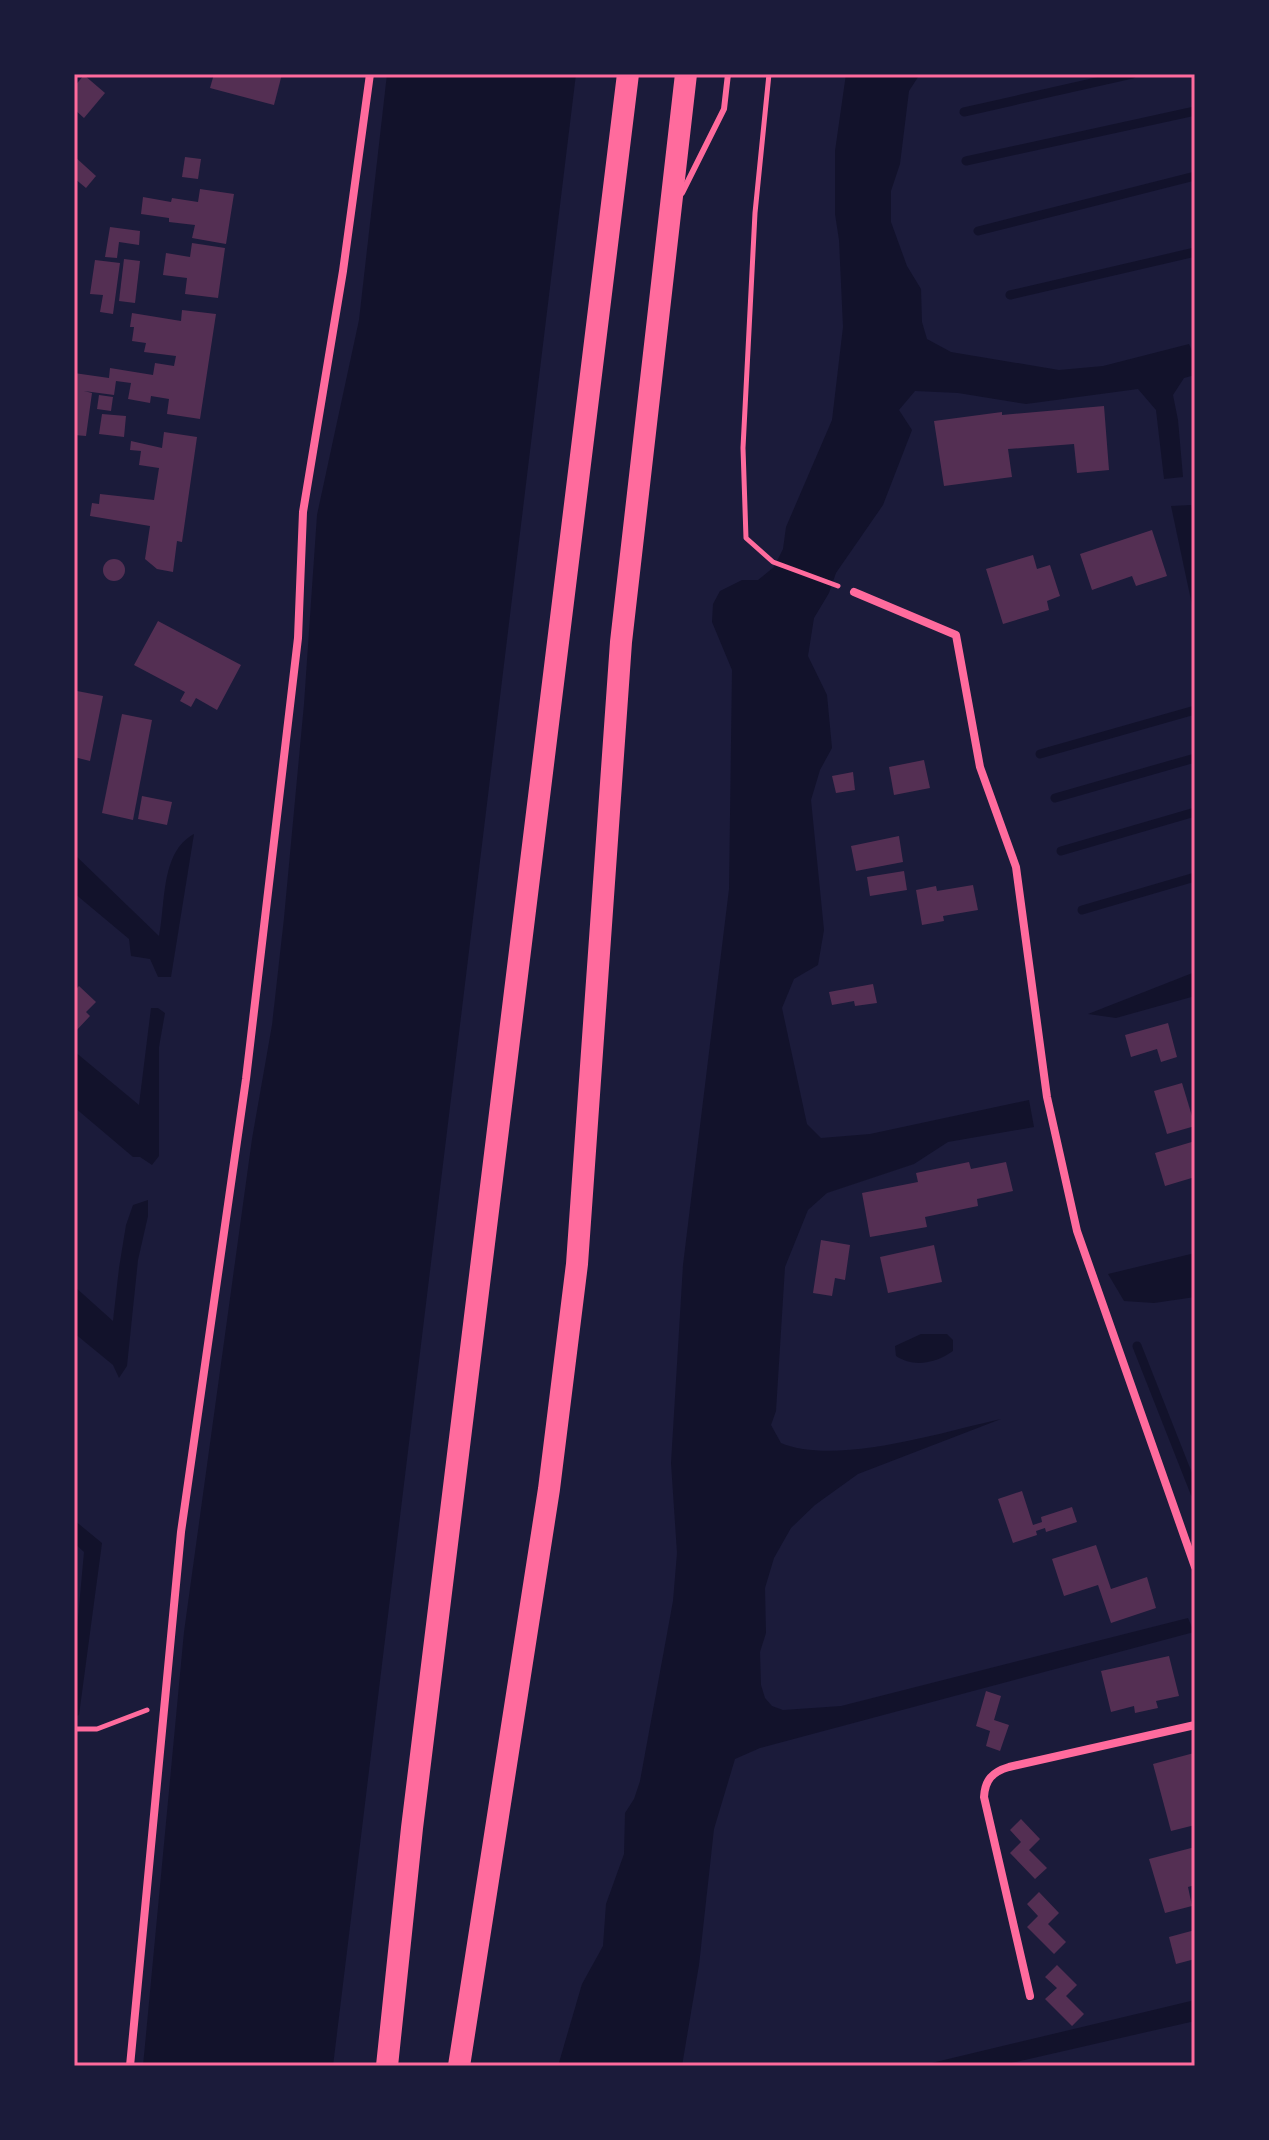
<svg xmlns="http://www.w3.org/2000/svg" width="1269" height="2140" font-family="Mulish,sans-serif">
	<rect width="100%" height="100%" fill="#1b1b3a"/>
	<!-- water -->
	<g fill="#12122b">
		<polygon points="387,74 576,74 333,2066 143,2066 184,1632 252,1139 272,1025 284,918 304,704 317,515 359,320"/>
		<path d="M846,74H920L909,91L900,164L891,191V222L907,266L921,289L922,322L927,339L951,352L1059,370L1103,366L1189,344L1195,358V375L1184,378L1173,395L1178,420L1183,477L1164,479L1156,410L1138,389L1026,404L958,393L915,391L899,410L912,430L883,505L836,573L829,593L814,618L808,656L827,695L832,748L820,770L811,800L824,930L818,965L794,979L782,1008L807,1124L821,1138L870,1134L1029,1100L1034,1127L948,1142L914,1164L827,1193L808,1210L785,1267L776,1411L771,1425L781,1443C836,1466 942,1432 1001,1419L858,1474L815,1505L791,1528L774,1558L765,1588L766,1633L760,1652L761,1685L765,1698L772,1706L783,1710L841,1706L1188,1618L1194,1632L760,1748L735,1759L714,1829L699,1965L682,2066H558L582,1984L603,1946L606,1904L624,1854L625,1813L634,1799L640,1781L673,1601L677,1553L671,1463L683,1265L729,889L732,670L712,622L713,604L720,591L742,580H758L774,567L783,549L786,527L832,420L843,327L839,240L835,214V151Z"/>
		<polygon points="1191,505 1195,521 1195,619 1171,506"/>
		<path d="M194,834L171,977H158L150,959L131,956L129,939L74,893V854L159,936C166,904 160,852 194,834Z"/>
		<polygon points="1195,972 1195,996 1116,1018 1088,1014"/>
		<polygon points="151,1008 158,1008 165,1013 159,1047 159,1156 152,1165 140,1157 133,1157 74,1107 74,1051 139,1105"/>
		<polygon points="148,1200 148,1216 138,1260 127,1366 119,1378 113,1365 74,1333 74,1286 113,1321 119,1268 126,1225 133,1205"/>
		<polygon points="1195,1253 1195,1297 1154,1303 1124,1301 1108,1274"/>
		<path d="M921,1334H947L953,1340V1351C936,1363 914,1368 896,1356L895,1346Z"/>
		<polygon points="74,1520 102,1543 79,1715 74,1717 74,1662 84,1552 74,1543"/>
		<polygon points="1195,2000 1195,2021 998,2066 919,2066"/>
	</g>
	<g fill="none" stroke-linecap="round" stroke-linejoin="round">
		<!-- stream -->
		<g stroke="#12122b" stroke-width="9">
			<polyline points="964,112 1132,74"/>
			<polyline points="966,161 1195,111"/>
			<polyline points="978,231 1195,176"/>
			<polyline points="1010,295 1195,252"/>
			<polyline points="1040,754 1195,710"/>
			<polyline points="1055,798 1195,758"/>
			<polyline points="1061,851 1195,812"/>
			<polyline points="1082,910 1195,877"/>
			<polyline points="1137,1346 1195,1493"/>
		</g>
	</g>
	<!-- building -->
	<g fill="#542f53">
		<polygon points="214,74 282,74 274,105 210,88"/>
		<polygon points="84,75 105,93 84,118 74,109 74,87"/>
		<polygon points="74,156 96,176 86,188 74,178"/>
		<polygon points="185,157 201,159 198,179 182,177"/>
		<polygon points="200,189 234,194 226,244 192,238 195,225 169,222 169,218 141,214 143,197 171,202 172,198 198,202"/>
		<polygon points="110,227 140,231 139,245 119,242 117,258 105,257"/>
		<polygon points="192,243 225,248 218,298 185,294 187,278 163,275 166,253 190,257"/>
		<polygon points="124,259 140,261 135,303 119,301"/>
		<polygon points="95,260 120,263 113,314 100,312 103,295 90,294"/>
		<polygon points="182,310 216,314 200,419 167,414 169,399 151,396 150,403 128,399 131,383 116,381 114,395 84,391 92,393 86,436 74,435 74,373 109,378 110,368 153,375 155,363 174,366 176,356 144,352 146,343 132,341 134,327 130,327 132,313 181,321"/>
		<polygon points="99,395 113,397 111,411 97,409"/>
		<polygon points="1104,406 1109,470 1077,473 1074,444 1008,449 1012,477 944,486 934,421 1002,412 1002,415"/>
		<polygon points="102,414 126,416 124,437 99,434"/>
		<polygon points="164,432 197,437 182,542 177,541 173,572 157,569 145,559 150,526 90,516 92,503 99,504 100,494 154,500 159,468 139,465 141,451 130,450 131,441 162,448"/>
		<polygon points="1152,530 1167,576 1136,586 1132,576 1092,590 1080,554"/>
		<polygon points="1033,555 1037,569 1050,565 1060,596 1047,601 1049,610 1003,624 986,569"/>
		<circle cx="114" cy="570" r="11"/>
		<polygon points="158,621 241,665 217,710 196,698 191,707 180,701 185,692 134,665"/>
		<polygon points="77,691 103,696 90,761 74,757 74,705"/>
		<polygon points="122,714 152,720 133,820 102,813"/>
		<polygon points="924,760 930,788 894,795 889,767"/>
		<polygon points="853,772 855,790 836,793 832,776"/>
		<polygon points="142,796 172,802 167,825 138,819"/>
		<polygon points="899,836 903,862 856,871 851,846"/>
		<polygon points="904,871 907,890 870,896 867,877"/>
		<polygon points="973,885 978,910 943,916 944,921 922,925 916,890 936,886 937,891"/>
		<polygon points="873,984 877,1003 855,1006 854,1001 832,1005 829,992"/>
		<polygon points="79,986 96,1002 86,1012 90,1016 74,1033 74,987 76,989"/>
		<polygon points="1168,1023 1177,1057 1161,1062 1157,1049 1131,1057 1125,1035"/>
		<polygon points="1182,1083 1195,1126 1167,1134 1154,1091"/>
		<polygon points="1195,1141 1195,1177 1165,1186 1155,1153"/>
		<polygon points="969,1162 971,1169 1006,1162 1013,1191 977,1199 978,1206 925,1217 927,1227 870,1237 862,1193 918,1182 916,1173"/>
		<polygon points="821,1240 850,1245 845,1280 835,1278 832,1296 813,1293"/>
		<polygon points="934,1245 942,1282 888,1293 880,1257"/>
		<polygon points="1022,1491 1033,1525 1042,1522 1041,1517 1072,1507 1077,1522 1046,1532 1045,1528 1036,1531 1037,1535 1013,1543 998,1499"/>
		<polygon points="1096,1545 1111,1589 1147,1577 1156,1608 1111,1623 1098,1585 1064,1596 1052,1559"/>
		<polygon points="1169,1656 1179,1696 1156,1701 1158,1708 1135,1713 1134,1706 1111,1712 1101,1671"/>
		<polygon points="986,1691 1001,1696 994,1720 1009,1725 1000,1751 986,1746 990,1731 976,1726"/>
		<polygon points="1194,1753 1195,1825 1171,1831 1153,1764"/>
		<polygon points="1021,1819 1040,1839 1029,1850 1047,1868 1035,1879 1010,1853 1021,1842 1010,1830"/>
		<polygon points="1195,1847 1195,1885 1188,1887 1192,1906 1165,1913 1149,1859"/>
		<polygon points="1039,1892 1059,1913 1048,1924 1066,1942 1054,1954 1027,1927 1038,1916 1027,1904"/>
		<polygon points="1195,1930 1195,1959 1176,1964 1169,1937"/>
		<polygon points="1057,1965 1077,1985 1066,1996 1084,2014 1072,2026 1045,1999 1057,1988 1045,1977"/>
	</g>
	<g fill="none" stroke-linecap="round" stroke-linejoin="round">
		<!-- path -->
		<g stroke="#ff6b9d" stroke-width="5">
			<polyline points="769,74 755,213 743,448 746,538 773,562 838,586"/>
			<polyline points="74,1729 97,1729 147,1710"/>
		</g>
		<!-- service -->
		<polyline stroke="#ff6b9d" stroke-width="6" points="682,193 724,109 728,74"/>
		<!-- minor -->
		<g stroke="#ff6b9d" stroke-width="8">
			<polyline points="854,592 956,635 980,767 1016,867 1047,1097 1077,1231 1195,1567"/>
			<path d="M1030,1996L984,1797C985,1780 992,1772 1009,1767L1195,1725"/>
			<polyline points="130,2066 181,1532 246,1079 298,638 303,512 343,271 370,74"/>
		</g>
		<!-- trunk -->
		<g stroke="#ff6b9d" stroke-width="22">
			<polyline points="387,2066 412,1828 628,74"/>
			<polyline points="459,2066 549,1489 577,1264 621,642 686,74"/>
		</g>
	</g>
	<!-- border -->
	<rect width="1269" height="2140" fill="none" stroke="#1b1b3a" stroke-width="152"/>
	<rect x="76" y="76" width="1117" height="1988" fill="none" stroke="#ff6b9d" stroke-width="3"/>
</svg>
